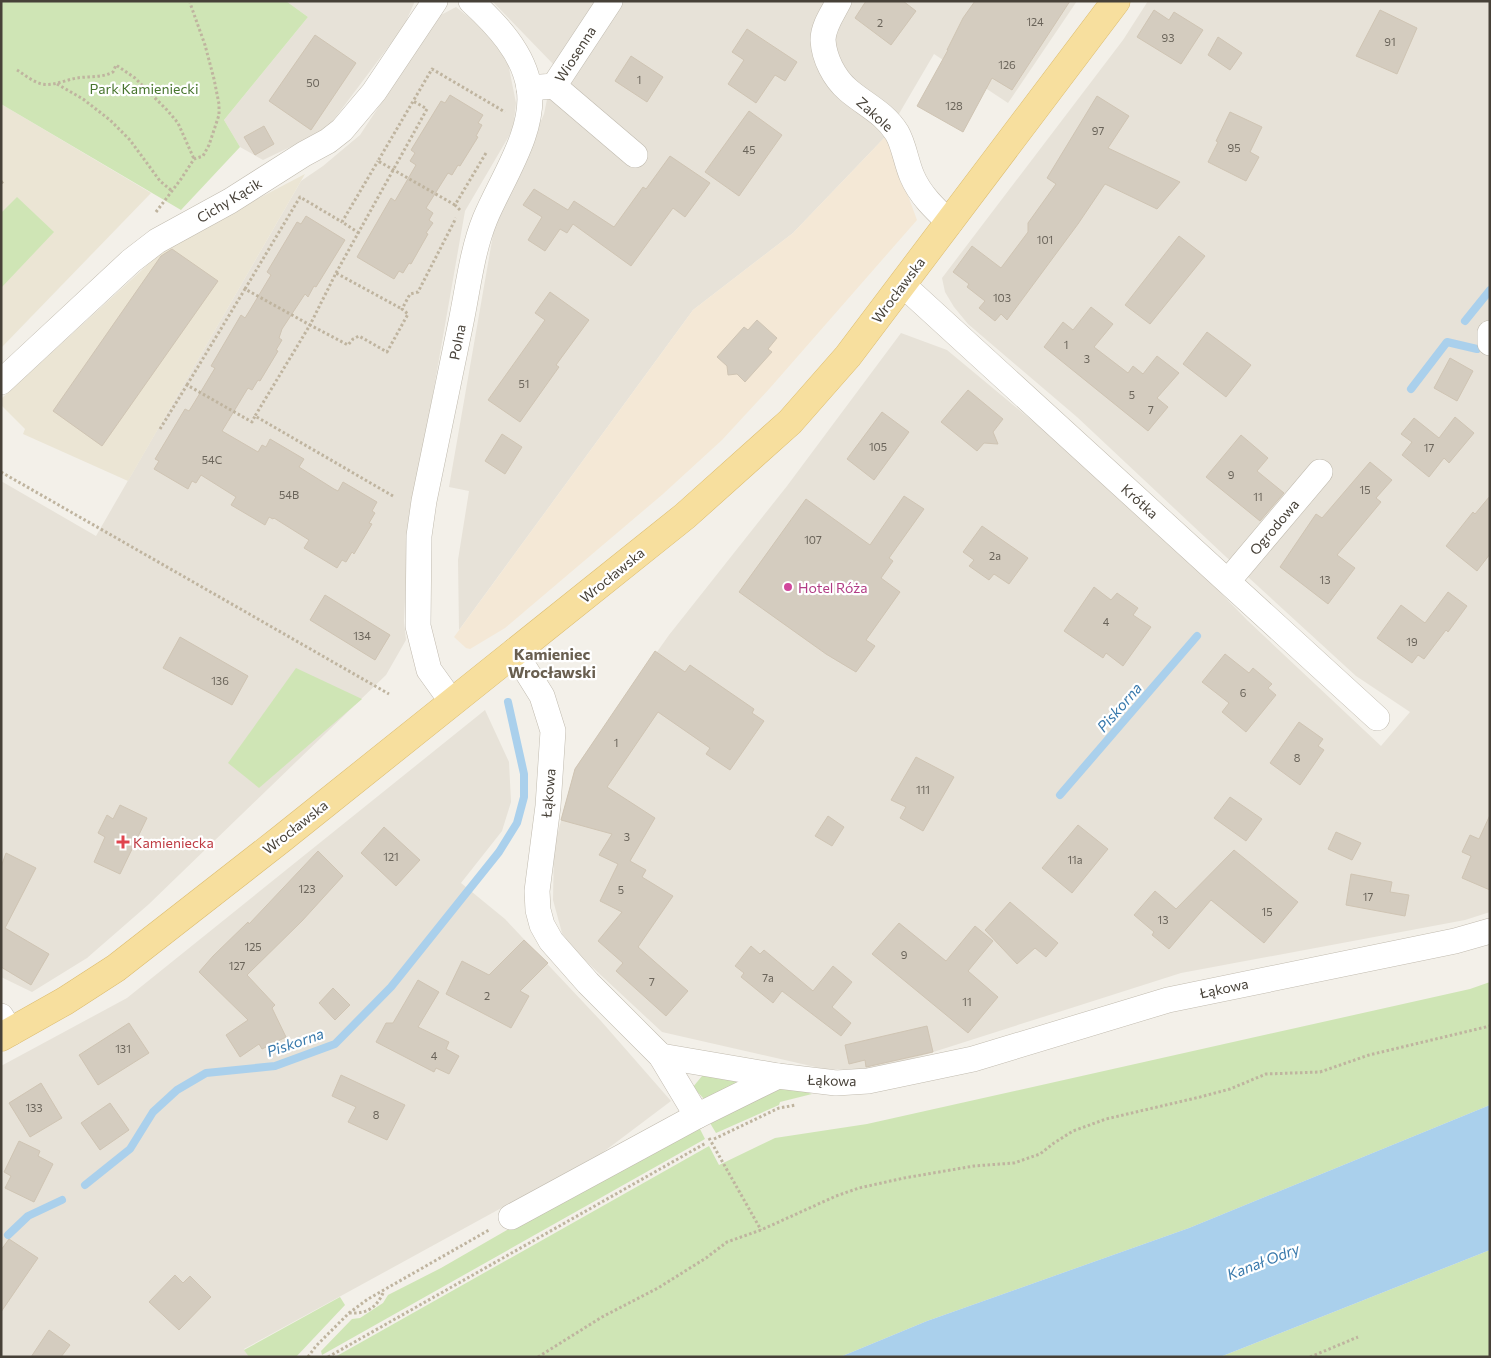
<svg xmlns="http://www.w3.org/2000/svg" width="1491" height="1358" font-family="Commissioner,sans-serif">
	<rect width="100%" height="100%" fill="#f3f0e9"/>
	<!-- residential -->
	<g fill="#e7e2d8">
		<polygon points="286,1 415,1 404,26 326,130 263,160 240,147 224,120 308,17"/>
		<polygon points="492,1 1077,1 1008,103 934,54 886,136 793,233 693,310 459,630 458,560 469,491 449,487 494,229 544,114 554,65"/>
		<polygon points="1148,1 1490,1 1490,912 1465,920 1181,973 880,1069 824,1069 662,1032 575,951 562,933 553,900 554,847 575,768 669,635 787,486 901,333 947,350 1141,511 1247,620 1381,746 1410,712 1356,676 1224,555 1077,417 968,324 954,307 945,292 942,278 1123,40"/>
		<polygon points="456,7 484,29 508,63 516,103 513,129 465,211 408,536 404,621 406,640 386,675 149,904 87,958 32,992 1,977 1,481 96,536 301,181 323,166 360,135 439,16"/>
		<polygon points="485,710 509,762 511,802 502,831 461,883 505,919 601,1021 671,1101 602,1153 244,1349 249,1357 1,1357 1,1066 127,998"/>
	</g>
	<!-- commercial -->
	<polygon fill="#f4e8d6" points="886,136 917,220 770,388 722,440 663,494 505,628 470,649 466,648 454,637 693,310 793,233"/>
	<!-- education -->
	<g fill="#ebe5d4">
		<polygon points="1,104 151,193 1,348"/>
		<polygon points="305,174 128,481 23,434 25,429 1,405 1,399 168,246"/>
	</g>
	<!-- green -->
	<g fill="#cfe5b5">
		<polygon points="1,1 286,1 308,17 224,120 240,147 181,210 1,104"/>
		<polygon points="17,197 54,232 1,288 1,213"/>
		<polygon points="296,668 362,699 259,788 228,763"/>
		<polygon points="1490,982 1490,1105 1189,1228 927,1321 840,1357 335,1357 709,1146 719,1165 775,1138 867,1124 1470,989"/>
		<polygon points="736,1075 757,1080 704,1099 693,1087 702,1076"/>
		<polygon points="778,1088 793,1088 812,1094 780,1102 779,1105 716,1133 707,1118"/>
		<polygon points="696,1121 705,1139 322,1355 321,1351 352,1319 360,1318 383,1303 388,1295 441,1268"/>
		<polygon points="1490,1250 1490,1357 1220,1357"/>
		<polygon points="340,1297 345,1305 296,1357 249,1357 244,1350"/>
	</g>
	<!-- water -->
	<polygon fill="#aad0ec" points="1490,1105 1490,1250 1220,1357 840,1357 927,1321 1189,1228"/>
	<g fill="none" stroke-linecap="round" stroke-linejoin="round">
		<!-- stream -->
		<g stroke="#aad0ec" stroke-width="8">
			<polyline points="1465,321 1490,290"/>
			<polyline points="1411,389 1447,342 1477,349"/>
			<polyline points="1060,795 1197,636"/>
			<polyline points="85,1185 130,1149 153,1112 177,1090 206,1073 275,1066 335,1044 391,987 499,852 517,823 524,797 524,774 508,702"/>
			<polyline points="8,1235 28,1216 62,1200"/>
		</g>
	</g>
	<!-- building -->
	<g fill="#d4ccbf" stroke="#cfc4b3">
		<polygon points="866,1 903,1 916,11 891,45 855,18"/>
		<polygon points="975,1 1070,1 1012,90 992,78 963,132 917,106 948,50 947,50 963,18"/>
		<polygon points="1154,10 1169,20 1174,12 1203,30 1181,64 1137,37"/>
		<polygon points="1380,10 1417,28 1397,74 1356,56"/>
		<polygon points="747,29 797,62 785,81 775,75 756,103 728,84 744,60 732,52"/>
		<polygon points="315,35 356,63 311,130 269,101"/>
		<polygon points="1218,37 1242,53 1230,70 1208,55"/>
		<polygon points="631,56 663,77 647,102 615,81"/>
		<polygon points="450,95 483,115 478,123 482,125 476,136 478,137 460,166 458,165 452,175 448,173 426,208 433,213 429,220 433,223 426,233 428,234 411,264 409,263 403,273 399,271 394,279 357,257 391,198 395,201 416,165 410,161 415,153 411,150 441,101 445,103"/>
		<polygon points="1097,96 1129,116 1108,148 1180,182 1157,209 1105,184 1078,224 1007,320 1001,314 995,321 979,308 985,301 967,287 969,284 953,272 972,246 1001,268 1028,232 1028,223 1056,184 1047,178"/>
		<polygon points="749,111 782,135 739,196 705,172"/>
		<polygon points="1230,112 1262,127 1250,152 1259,157 1246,181 1208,162 1218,142 1216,141"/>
		<polygon points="264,126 274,144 255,155 244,137"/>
		<polygon points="670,156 710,183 685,217 673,208 631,266 573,224 567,233 560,229 545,251 528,240 542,217 523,205 534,189 568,210 574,201 614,227 643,187 646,189"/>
		<polygon points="306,216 345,240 316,287 314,286 308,297 305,294 282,329 279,338 282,340 276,350 278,351 260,381 258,380 252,390 248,388 222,431 258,452 262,445 266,447 270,439 304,459 299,467 334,489 338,491 343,482 377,502 372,511 375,513 369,523 372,524 354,554 352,552 346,562 342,560 337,568 304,548 309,540 274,518 273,519 269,517 265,525 231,505 236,497 201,475 196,483 192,481 188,489 154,469 159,461 155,459 185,409 189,411 194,403 215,368 211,366 241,315 245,318 250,310 271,275 267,272 297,222 301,224"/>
		<polygon points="1179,236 1205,256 1150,324 1125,305"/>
		<polygon points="172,249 218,281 102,446 53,411 161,256"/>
		<polygon points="550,292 589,320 556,365 559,367 520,422 488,400 545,320 535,313"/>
		<polygon points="1091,307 1113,324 1094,347 1128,373 1133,366 1143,374 1157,356 1179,373 1157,398 1168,407 1148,431 1044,347 1063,322 1073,330"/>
		<polygon points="757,320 777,338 768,349 772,352 745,382 737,374 728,375 727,366 717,357 744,327 748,330"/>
		<polygon points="1207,332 1251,365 1226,397 1183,364"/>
		<polygon points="1450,358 1473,371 1457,401 1434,388"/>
		<polygon points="968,390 1003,419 993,432 998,444 984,443 977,451 941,422"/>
		<polygon points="882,412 909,432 874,480 847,459"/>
		<polygon points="1455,417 1474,433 1449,463 1444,458 1429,477 1402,455 1412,442 1401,434 1414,418 1439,438"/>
		<polygon points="502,434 522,447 505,474 485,461"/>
		<polygon points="1241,435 1268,458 1257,471 1284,493 1260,521 1206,477"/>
		<polygon points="1370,462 1392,480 1376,498 1381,502 1337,555 1355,568 1328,604 1280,567 1316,514 1322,518"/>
		<polygon points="904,496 924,509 889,558 893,561 881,578 900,592 866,640 875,646 856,672 826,654 739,592 806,499 870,545"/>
		<polygon points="1490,496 1490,554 1477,571 1446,546 1473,512 1475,514"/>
		<polygon points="982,526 1028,558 1009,584 994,574 989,580 969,566 974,560 963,552"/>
		<polygon points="1094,587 1111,600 1117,593 1138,608 1133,615 1151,627 1123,666 1106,653 1103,658 1064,631"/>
		<polygon points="1448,592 1467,606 1448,632 1446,630 1424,659 1418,655 1412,663 1377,638 1401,605 1425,623"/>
		<polygon points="325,595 390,635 375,660 310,620"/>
		<polygon points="180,637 248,676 232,705 163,668"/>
		<polygon points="655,651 685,672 690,665 754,709 752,713 764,721 730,770 706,754 710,748 658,712 607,787 655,818 630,861 646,870 642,877 673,896 638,947 688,991 666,1016 616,971 623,963 598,941 622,912 600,901 618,864 599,855 612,834 561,820 575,769"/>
		<polygon points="1225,654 1249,673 1253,668 1272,684 1268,688 1276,695 1246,732 1222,712 1229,703 1202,682"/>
		<polygon points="1299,722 1323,739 1318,746 1324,750 1300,785 1270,763"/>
		<polygon points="916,757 954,777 923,831 900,818 906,807 891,800"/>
		<polygon points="1230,797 1262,819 1246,841 1214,818"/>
		<polygon points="120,805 147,818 120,874 94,862 105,837 98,833 107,815 113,819"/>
		<polygon points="1490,815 1490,890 1462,878 1471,856 1462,852 1470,835 1479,839"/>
		<polygon points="828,816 844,827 832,846 815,836"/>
		<polygon points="1078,825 1108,849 1072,893 1042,868"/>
		<polygon points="384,827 420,860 396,886 361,853"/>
		<polygon points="1336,832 1361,843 1352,860 1328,849"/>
		<polygon points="1234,850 1298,902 1264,943 1211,900 1169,949 1152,935 1154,932 1134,915 1155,891 1176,909"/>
		<polygon points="318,851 343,876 302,921 247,975 275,1005 272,1008 286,1037 262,1049 259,1044 240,1057 226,1035 248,1020 199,972 213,956 248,922 249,924"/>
		<polygon points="6,853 36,868 5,928 49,954 31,985 1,967 1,867"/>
		<polygon points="1351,874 1392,882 1390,892 1409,895 1405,916 1346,905"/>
		<polygon points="1010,902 1058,943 1046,957 1035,948 1017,964 985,930"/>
		<polygon points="899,923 946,961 975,926 993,941 968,971 998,997 968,1033 872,954"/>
		<polygon points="524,940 548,963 520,991 529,996 511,1028 446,994 462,961 489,975"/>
		<polygon points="751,946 760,954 764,950 813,991 833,966 852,982 832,1007 851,1023 841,1036 782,991 773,1003 741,977 744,973 735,966"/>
		<polygon points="418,980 439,992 418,1027 449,1042 446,1049 459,1056 449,1074 436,1068 434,1072 376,1042 386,1023 393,1023"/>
		<polygon points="333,988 350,1005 335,1020 319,1003"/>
		<polygon points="129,1023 149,1053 98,1085 79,1055"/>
		<polygon points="927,1026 933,1052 866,1067 865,1060 849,1064 845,1045"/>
		<polygon points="341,1075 405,1105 387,1140 348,1122 356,1107 332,1096"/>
		<polygon points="41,1083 62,1118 30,1137 9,1103"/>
		<polygon points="110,1103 129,1130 100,1150 81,1123"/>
		<polygon points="19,1141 40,1151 38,1156 53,1164 34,1202 5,1188 11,1176 4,1172"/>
		<polygon points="9,1239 38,1258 1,1312 1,1250"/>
		<polygon points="175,1275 183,1283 190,1276 211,1297 179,1330 149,1302"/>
		<polygon points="49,1330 70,1345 61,1357 31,1357"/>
	</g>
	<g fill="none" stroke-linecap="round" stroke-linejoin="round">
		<!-- minor casing -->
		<g stroke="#c1bbaf" stroke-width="26">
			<g id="minor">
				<path d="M839,1C833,13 823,26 823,40C824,58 834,78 848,90C864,104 885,113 897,133C904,145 906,162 912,176C920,195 935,209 950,223"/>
				<polyline points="554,86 635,155"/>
				<polyline points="529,88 554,86 610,1"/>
				<polyline points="902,284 1377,718"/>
				<polyline points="1490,333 1490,343"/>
				<polyline points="1,382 131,261 157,241 230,201 304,154 328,141 342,130 374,92 435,1"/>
				<polyline points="1228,581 1320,472"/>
				<polyline points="514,651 542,696 553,731 548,806 537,891 538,910 542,925 551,941 588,983 661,1056 697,1116"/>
				<path d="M452,702L429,670L418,626L419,536L424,501C436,441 449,382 461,322C468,288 472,251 485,219C501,180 536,131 529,88C524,53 496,24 471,1"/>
				<polyline points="1,1016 11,1033"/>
				<polyline points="661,1056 778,1076"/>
				<polyline points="511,1217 697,1116 778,1076 836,1083 868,1081 973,1059 1168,1000 1455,941 1490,931"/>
			</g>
		</g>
		<!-- major casing -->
		<g stroke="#dcbc6f" stroke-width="29">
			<polyline id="major" points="1,1037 65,1001 116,968 280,840 685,516 790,422 848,356 1116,1"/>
		</g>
		<!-- path -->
		<g stroke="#bfb49f" stroke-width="3" stroke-dasharray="2.5 2.5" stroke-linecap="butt">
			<path d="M17,70C25,75 33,82 42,84C54,86 65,80 77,78C89,76 102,78 113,72L116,65L135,78L167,110L178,123L194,159"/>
			<polyline points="57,84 83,99 110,120 130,140 160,181 172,191"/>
			<polyline points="1,183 5,180"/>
			<polyline points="455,205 378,161 432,69 505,112"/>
			<polyline points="460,210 455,205 486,153"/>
			<polyline points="156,212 181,179 194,159 203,156 209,145 219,115 219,104 214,79 205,45 190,3"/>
			<polyline points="359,233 342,222 378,161"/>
			<polyline points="336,273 427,109 413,101"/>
			<polyline points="245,289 300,197 342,222"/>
			<polyline points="187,385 245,289 310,325 336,273 402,309"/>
			<polyline points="160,429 187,385 252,422 255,416"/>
			<polyline points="1,472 389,694"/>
			<polyline points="393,496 255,416 310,325 348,345 353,339 359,336 387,352 408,314 402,309 410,294 418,292 456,218"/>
			<polyline points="709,1138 761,1230"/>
			<polyline points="714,1139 779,1108 796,1105"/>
			<path d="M349,1313C368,1314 377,1307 384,1291"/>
			<polyline points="308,1357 316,1346 349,1313 368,1299 489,1230"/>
			<polyline points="328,1357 706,1143"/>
			<polyline points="538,1357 602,1317 658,1288 706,1258 727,1242 761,1230 836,1196 859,1188 904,1178 974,1166 1014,1163 1040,1154 1054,1143 1073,1131 1106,1119 1200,1097 1230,1089 1266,1074 1320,1072 1369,1055 1490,1026"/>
			<polyline points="1310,1357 1358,1337"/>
		</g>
		<!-- minor -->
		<use href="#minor" stroke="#fff" stroke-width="25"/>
		<!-- major -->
		<use href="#major" stroke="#f7df9e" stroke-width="28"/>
	</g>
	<!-- markers -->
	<circle fill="#d1479c" stroke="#fff" stroke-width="2" cx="788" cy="587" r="5"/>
	<path fill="#e0444e" stroke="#fff" stroke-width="2" d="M120.5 834.5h5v5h5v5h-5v5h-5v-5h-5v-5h5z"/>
	<g text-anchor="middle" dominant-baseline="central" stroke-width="4.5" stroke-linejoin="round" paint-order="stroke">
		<!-- number labels -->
		<g font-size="11" fill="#6a645a">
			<text x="1035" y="21">124</text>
			<text x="880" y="22">2</text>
			<text x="1168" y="37">93</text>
			<text x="1390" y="41">91</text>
			<text x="1007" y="64">126</text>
			<text x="639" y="79">1</text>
			<text x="313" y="82">50</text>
			<text x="954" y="105">128</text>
			<text x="1098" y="130">97</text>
			<text x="1234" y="147">95</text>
			<text x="749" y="149">45</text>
			<text x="1045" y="239">101</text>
			<text x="1002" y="297">103</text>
			<text x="1066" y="344">1</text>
			<text x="1087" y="358">3</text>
			<text x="524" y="383">51</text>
			<text x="1132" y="394">5</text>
			<text x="1151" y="409">7</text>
			<text x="878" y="446">105</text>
			<text x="1429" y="447">17</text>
			<text x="212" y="459">54C</text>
			<text x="1231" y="474">9</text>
			<text x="1365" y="489">15</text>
			<text x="289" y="494">54B</text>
			<text x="1258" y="496">11</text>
			<text x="813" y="539">107</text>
			<text x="995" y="555">2a</text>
			<text x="1325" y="579">13</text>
			<text x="1106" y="621">4</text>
			<text x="362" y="635">134</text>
			<text x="1412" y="641">19</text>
			<text x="220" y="680">136</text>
			<text x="1243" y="692">6</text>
			<text x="616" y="742">1</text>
			<text x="1297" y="757">8</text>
			<text x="923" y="789">111</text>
			<text x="627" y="836">3</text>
			<text x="391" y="856">121</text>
			<text x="1075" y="859">11a</text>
			<text x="307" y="888">123</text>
			<text x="621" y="889">5</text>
			<text x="1368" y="896">17</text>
			<text x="1267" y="911">15</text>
			<text x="1163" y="919">13</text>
			<text x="253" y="946">125</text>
			<text x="904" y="954">9</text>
			<text x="237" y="965">127</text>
			<text x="768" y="977">7a</text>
			<text x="652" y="981">7</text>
			<text x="487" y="995">2</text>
			<text x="967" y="1001">11</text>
			<text x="123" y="1048">131</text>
			<text x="434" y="1055">4</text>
			<text x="34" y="1107">133</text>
			<text x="376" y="1114">8</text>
		</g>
		<!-- street labels -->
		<g font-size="14" fill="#474138" stroke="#fff">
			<text transform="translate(575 54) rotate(-57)">Wiosenna</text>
			<text transform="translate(875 114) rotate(42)">Zakole</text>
			<text transform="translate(229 200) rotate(-31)">Cichy Kącik</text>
			<text transform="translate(898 290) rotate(-53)">Wrocławska</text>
			<text transform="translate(457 342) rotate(-79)">Polna</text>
			<text transform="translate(1140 501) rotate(42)">Krótka</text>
			<text transform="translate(1274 527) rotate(-50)">Ogrodowa</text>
			<text transform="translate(612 575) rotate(-39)">Wrocławska</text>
			<text transform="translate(548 793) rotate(-85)">Łąkowa</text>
			<text transform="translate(295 827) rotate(-38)">Wrocławska</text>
			<text transform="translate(1224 988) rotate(-12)">Łąkowa</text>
			<text transform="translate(832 1080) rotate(2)">Łąkowa</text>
		</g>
		<!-- park labels -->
		<g font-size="14" fill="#48752f" stroke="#fff">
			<text x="144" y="88">Park Kamieniecki</text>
		</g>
		<!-- hotel labels -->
		<g font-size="14" fill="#b23c85" stroke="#fff" text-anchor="start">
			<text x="798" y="587">Hotel Róża</text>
		</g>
		<!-- health labels -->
		<g font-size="14" fill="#be3a42" stroke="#fff" text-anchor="start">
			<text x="133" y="842">Kamieniecka</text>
		</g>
		<!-- water labels -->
		<g font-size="15" font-style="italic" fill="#3879ac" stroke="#fff">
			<text transform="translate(1119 707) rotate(-49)">Piskorna</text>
			<text transform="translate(295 1042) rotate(-19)">Piskorna</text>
			<text transform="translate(1263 1261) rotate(-21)">Kanał Odry</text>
		</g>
		<!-- quarter labels -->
		<g font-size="16" font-weight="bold" fill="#695f50" stroke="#fff">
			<text x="552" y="653">Kamieniec<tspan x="552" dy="18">Wrocławski</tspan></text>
		</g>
	</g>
	<!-- border -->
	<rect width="1491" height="1358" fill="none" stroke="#474138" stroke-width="5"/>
</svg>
